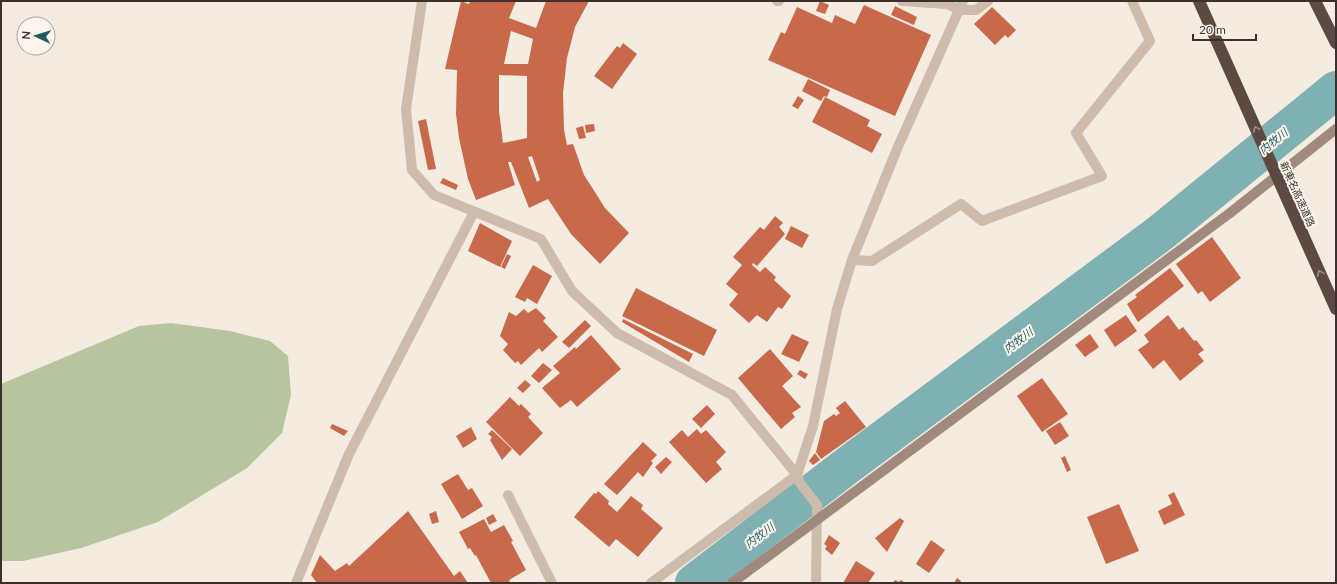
<svg xmlns="http://www.w3.org/2000/svg" width="1337" height="584" font-family="Lato,'Noto Sans JP',sans-serif">
	<rect width="100%" height="100%" fill="#f4ebe1"/>
	<!-- green -->
	<polygon fill="#b8c4a0" points="171,323 230,331 270,341 288,356 291,395 282,433 247,468 158,522 81,548 23,561 1,561 1,384 139,326"/>
	<g fill="none" stroke-linecap="round" stroke-linejoin="round">
		<!-- river -->
		<polyline stroke="#7fb0b2" stroke-width="38" points="694,583 848,465 1159,234 1336,90"/>
	</g>
	<!-- building -->
	<g fill="#c8694b" fill-rule="evenodd">
		<path d="M461,1L469,4L470,1H516L509,18L536,28L546,1H589L575,27L567,58L563,93L564,130L567,145L573,144L584,175L593,189L605,208L629,233L600,264L571,234L548,199L529,208L511,162H508L515,185L476,200L468,179L459,138L456,114L457,70L445,69ZM511,31L533,39L528,64H504ZM499,75L527,76V138L503,143L499,111ZM532,156L540,180L537,182L528,157Z"/>
		<polygon points="820,1 829,5 825,14 816,11"/>
		<polygon points="864,5 931,35 895,116 768,60 781,32 785,34 797,7 832,23 835,15 855,24"/>
		<polygon points="895,6 917,17 914,25 891,15"/>
		<polygon points="992,7 1016,30 1008,38 1005,35 995,45 974,24"/>
		<polygon points="623,43 637,54 612,89 594,76 617,46 620,48"/>
		<polygon points="808,79 830,90 827,97 821,95 824,96 821,101 802,91"/>
		<polygon points="798,96 804,100 798,109 792,106"/>
		<polygon points="825,97 870,120 867,126 882,134 872,153 812,122"/>
		<polygon points="426,119 436,169 428,170 418,121"/>
		<polygon points="594,124 595,131 586,133 585,125"/>
		<polygon points="583,126 586,138 579,139 576,128"/>
		<polygon points="443,178 458,185 456,190 440,183"/>
		<polygon points="775,216 783,223 779,227 785,234 757,266 753,263 752,265 760,272 765,267 776,277 774,280 791,296 782,309 778,307 767,322 757,315 749,323 729,305 738,294 726,284 742,265 733,257 760,227 764,230"/>
		<polygon points="480,223 512,241 500,267 468,251"/>
		<polygon points="791,226 809,235 802,248 785,239"/>
		<polygon points="1212,237 1241,278 1210,302 1202,291 1198,294 1176,264"/>
		<polygon points="507,254 511,256 505,269 501,267"/>
		<polygon points="533,265 552,276 537,304 527,298 525,302 515,297"/>
		<polygon points="1170,268 1184,286 1138,322 1127,304 1137,297 1135,295"/>
		<polygon points="636,288 717,330 704,356 622,316"/>
		<polygon points="536,308 546,318 543,321 558,337 542,352 539,348 521,365 518,361 515,363 503,350 508,344 500,336 509,312 516,316 524,309 528,313"/>
		<polygon points="1126,315 1137,331 1115,347 1104,330"/>
		<polygon points="1168,315 1179,330 1183,327 1194,341 1196,340 1204,350 1198,354 1204,361 1180,381 1164,360 1153,369 1138,350 1149,342 1144,335"/>
		<polygon points="623,319 693,354 689,362 622,322"/>
		<polygon points="585,320 591,326 569,348 562,342"/>
		<polygon points="792,334 809,342 799,362 781,354"/>
		<polygon points="1090,334 1099,347 1085,357 1075,345"/>
		<polygon points="591,335 621,369 577,407 571,400 560,408 542,388 560,373 553,366 575,347 576,349"/>
		<polygon points="770,349 793,376 782,386 801,407 792,413 795,417 781,429 738,378"/>
		<polygon points="543,363 552,370 539,383 531,376"/>
		<polygon points="800,370 808,374 805,379 797,374"/>
		<polygon points="1042,378 1068,414 1042,432 1017,396"/>
		<polygon points="525,380 531,385 523,393 517,388"/>
		<polygon points="510,397 519,406 521,404 531,414 528,417 543,433 520,456 486,422"/>
		<polygon points="845,401 866,427 821,459 816,452 824,421 834,414 836,416 840,413 836,408"/>
		<polygon points="707,405 715,414 701,428 692,419"/>
		<polygon points="1060,422 1069,436 1055,445 1046,431"/>
		<polygon points="332,424 348,431 344,436 330,428"/>
		<polygon points="471,427 477,439 463,448 456,436"/>
		<polygon points="697,429 701,434 706,430 726,452 716,462 722,469 706,483 669,442 682,430 688,437"/>
		<polygon points="492,430 512,449 502,460 490,440 492,437 488,434"/>
		<polygon points="643,442 657,455 651,461 653,463 643,477 638,472 617,495 604,484"/>
		<polygon points="815,453 820,460 813,465 809,461"/>
		<polygon points="1065,456 1071,470 1067,472 1061,458"/>
		<polygon points="666,457 672,462 661,474 655,467"/>
		<polygon points="458,474 468,490 472,488 483,506 462,519 441,484"/>
		<polygon points="598,491 609,501 608,504 617,512 631,496 643,505 641,509 663,528 638,557 616,539 609,547 574,517 594,493 596,494"/>
		<polygon points="1174,492 1185,515 1164,525 1158,511 1172,504 1168,495"/>
		<polygon points="1119,504 1139,551 1106,564 1087,517"/>
		<polygon points="408,511 454,576 460,571 468,583 317,583 311,575 320,555 335,571 347,563 349,566"/>
		<polygon points="436,511 439,522 432,524 429,514"/>
		<polygon points="493,514 497,521 489,525 486,518"/>
		<polygon points="900,518 904,521 887,552 875,538"/>
		<polygon points="484,519 491,532 504,525 513,541 511,542 526,570 509,580 510,581 507,583 491,583 476,555 475,556 470,548 468,549 459,532"/>
		<polygon points="829,535 840,543 832,555 825,549 827,546 824,544"/>
		<polygon points="931,540 945,550 929,573 916,564"/>
		<polygon points="856,561 875,573 868,583 843,583"/>
		<polygon points="957,578 961,581 960,583 954,583"/>
		<polygon points="895,580 899,582 901,580 905,583 893,583"/>
	</g>
	<g fill="none" stroke-linecap="round" stroke-linejoin="round">
		<!-- street -->
		<g stroke="#cdbbac" stroke-width="10">
			<polyline points="422,1 406,109 412,170 434,195 541,239 572,291 617,333 732,395 797,475 800,483 817,505 816,583"/>
			<polyline points="777,1 779,1"/>
			<polyline points="902,1 947,4 960,10 976,10 988,1"/>
			<polyline points="852,260 872,261 961,204 982,221 1102,176 1076,133 1150,41 1132,1"/>
			<polyline points="508,495 552,583"/>
			<polyline points="296,583 349,454 474,212"/>
			<polyline points="651,583 797,475 813,426 837,309 852,260 897,149 963,1"/>
		</g>
		<!-- secondary -->
		<polyline stroke="#a18a7d" stroke-width="10" points="732,583 1230,213 1336,129"/>
		<!-- highway -->
		<polyline stroke="#5c4a42" stroke-width="12" points="1315,1 1336,43"/>
		<!-- highway-bridge -->
		<polyline stroke="#5c4a42" stroke-width="12" points="1199,1 1336,309"/>
	</g>
	<!-- one-way arrows -->
	<defs><path id="oneway-chevron" d="M-2-3.5L2.5 0L-2 3.5" fill="none" stroke-width="1.6" stroke-linecap="round" stroke-linejoin="round"/></defs>
	<g stroke="#9c8e87">
		<use href="#oneway-chevron" transform="translate(1256 129) rotate(-114)"/>
		<use href="#oneway-chevron" transform="translate(1320 273) rotate(-114)"/>
	</g>
	<g text-anchor="middle" dominant-baseline="central" stroke-width="4" stroke-linejoin="round" paint-order="stroke">
		<!-- street labels -->
		<g font-size="10" fill="#3b302b" stroke="#fbf5ee">
			<text transform="translate(1298 194) rotate(66)">新東名高速道路</text>
		</g>
		<!-- water labels -->
		<g font-size="11" font-style="italic" fill="#1f5a5e" stroke="#fbf5ee">
			<text transform="translate(1273 141) rotate(-39)">内牧川</text>
			<text transform="translate(1018 340) rotate(-37)">内牧川</text>
			<text transform="translate(759 535) rotate(-37)">内牧川</text>
		</g>
	</g>
	<!-- border -->
	<rect width="1337" height="584" fill="none" stroke="#3b302b" stroke-width="4"/>
	<!-- north arrow -->
	<g transform="translate(36 36) rotate(274)"><circle r="19" fill="#fbf5ee" stroke="#aea6a0"/>
	<path d="M0-3L7 15L0 10L-7 15Z" fill="#1f5a5e"/>
	<text y="-6" font-size="11" font-weight="bold" text-anchor="middle" fill="#3b302b">N</text>
	</g>
	<!-- scale -->
	<path d="M1193 34v6h63v-6" fill="none" stroke="#3b302b" stroke-width="2"/>
	<text x="1199" y="34" font-size="12" fill="#3b302b" stroke="#fbf5ee" stroke-width="3" paint-order="stroke">20 m</text>
</svg>
